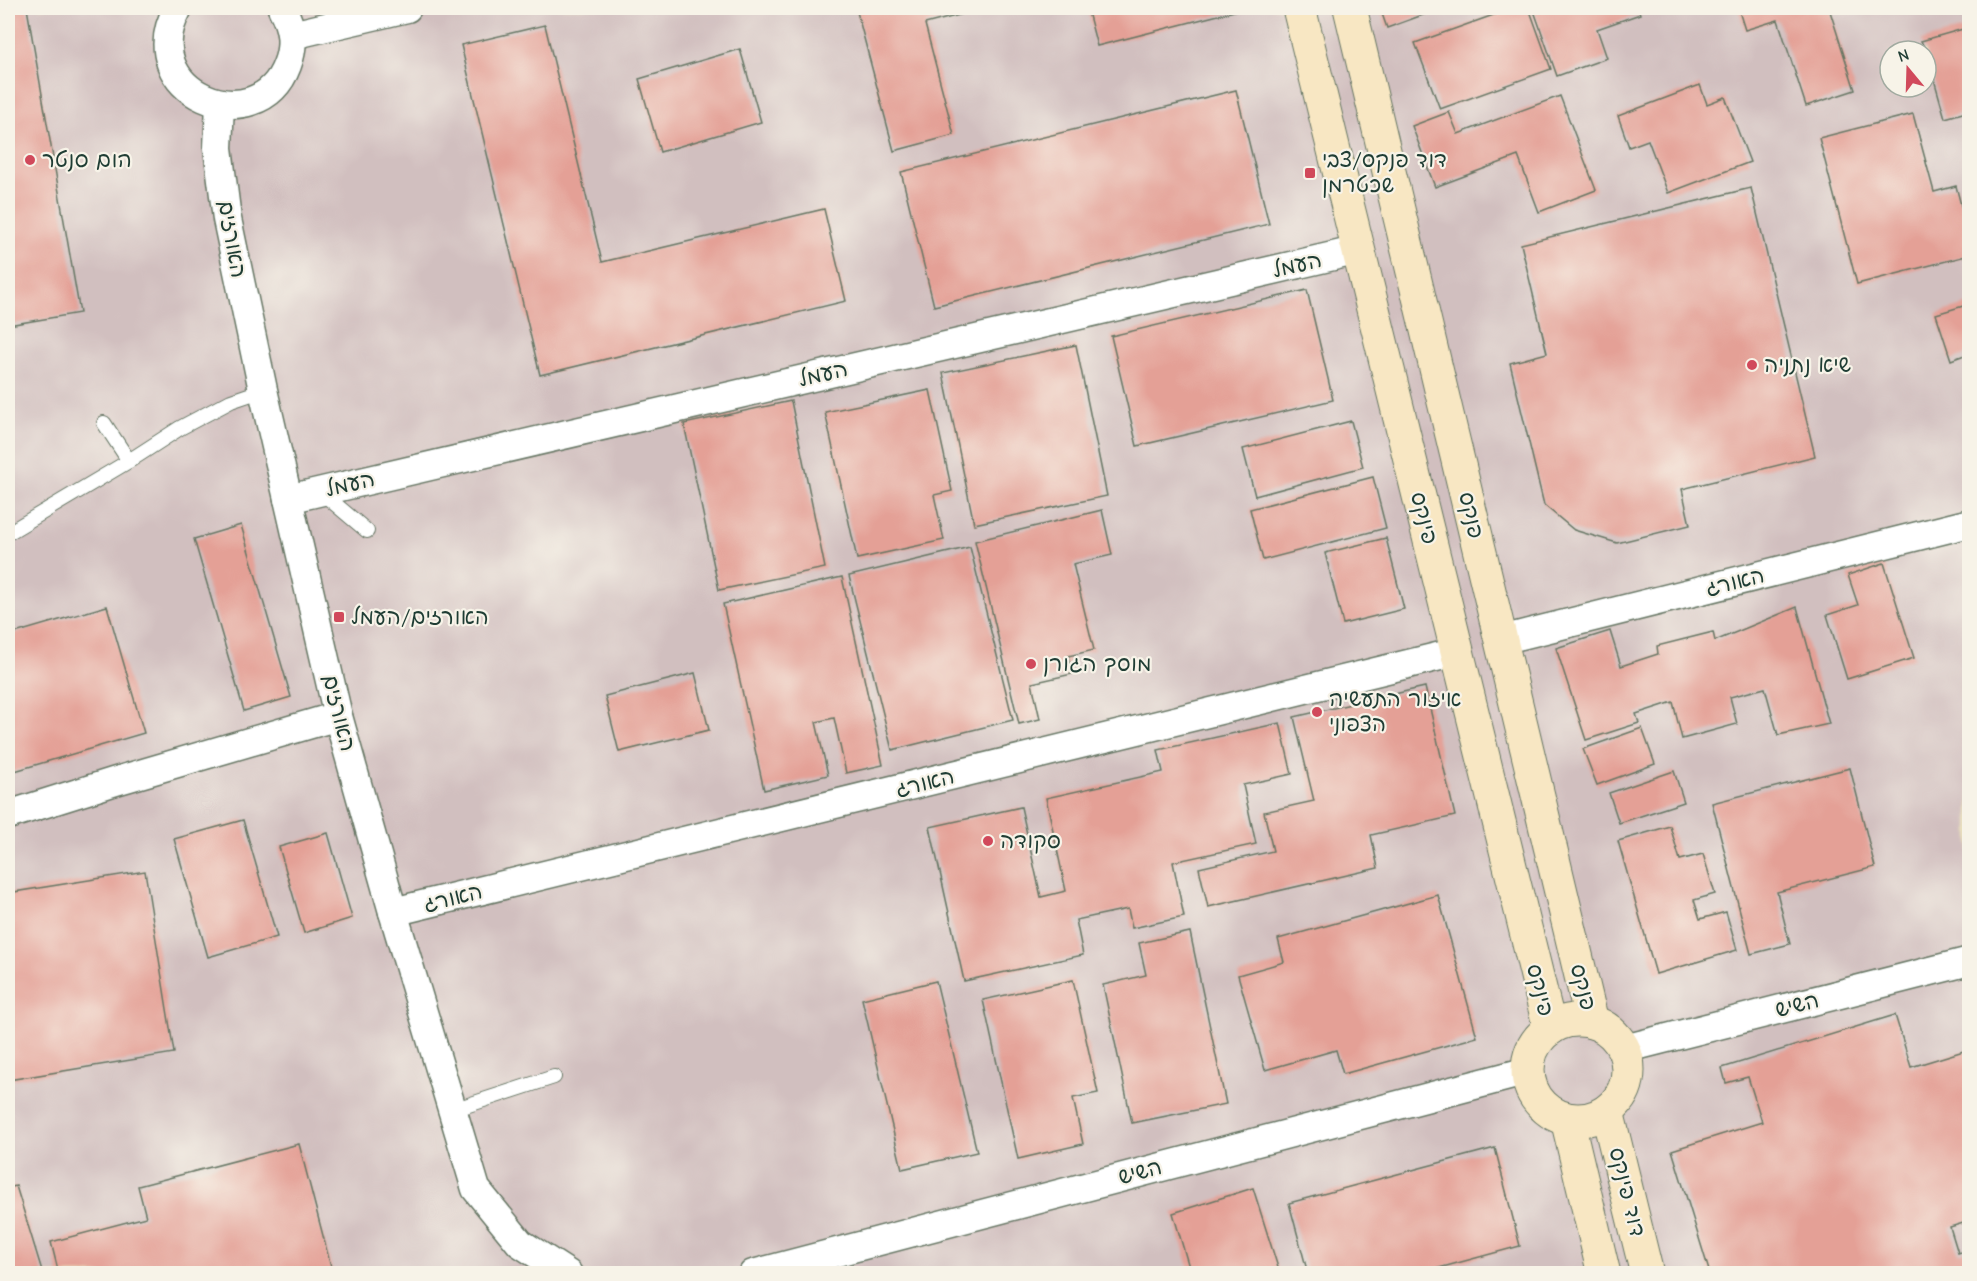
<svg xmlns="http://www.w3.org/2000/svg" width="1977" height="1281" font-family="'Comic Neue','Playpen Sans Hebrew',sans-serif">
	<rect width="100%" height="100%" fill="#f7f3e8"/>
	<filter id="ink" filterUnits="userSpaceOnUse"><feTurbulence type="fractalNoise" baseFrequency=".0167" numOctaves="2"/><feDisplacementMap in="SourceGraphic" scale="12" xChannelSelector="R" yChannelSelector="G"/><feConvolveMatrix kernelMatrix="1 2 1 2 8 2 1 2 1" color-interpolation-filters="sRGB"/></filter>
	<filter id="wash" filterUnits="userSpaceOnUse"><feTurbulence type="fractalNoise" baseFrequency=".008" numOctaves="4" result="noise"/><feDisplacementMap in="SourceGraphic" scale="24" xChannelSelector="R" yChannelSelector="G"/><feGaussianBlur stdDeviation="1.35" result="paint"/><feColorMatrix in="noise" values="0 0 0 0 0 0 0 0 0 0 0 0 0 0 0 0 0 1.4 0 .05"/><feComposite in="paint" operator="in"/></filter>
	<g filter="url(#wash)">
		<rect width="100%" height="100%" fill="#eae0be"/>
		<!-- industrial -->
		<path fill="#d1bfbf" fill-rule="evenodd" d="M8,8H1969V1273H8ZM1890,51H1926V87H1890Z"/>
		<g id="blocks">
			<!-- building -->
			<g fill="#e4a096">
				<polygon points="8,8 27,8 80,313 8,325"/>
				<polygon points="856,8 986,8 925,24 954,135 894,151"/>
				<polygon points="1087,8 1237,8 1238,10 1097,46"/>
				<polygon points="1380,8 1442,8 1387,28"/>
				<polygon points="1513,8 1529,8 1551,69 1440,109 1415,43"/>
				<polygon points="1533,8 1638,8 1640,14 1597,29 1607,58 1557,76"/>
				<polygon points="1738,8 1829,8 1855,90 1806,106 1778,20 1745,30"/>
				<polygon points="545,25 602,262 824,209 846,301 540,375 461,45"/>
				<polygon points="1970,27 1970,111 1945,118 1926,51 1921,41"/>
				<polygon points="740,49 761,122 660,152 639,79"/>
				<polygon points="1700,85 1707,104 1725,97 1750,162 1668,193 1648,140 1629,147 1618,116"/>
				<polygon points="1236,90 1269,224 934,306 901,172"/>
				<polygon points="1560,96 1596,190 1539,212 1518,156 1435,187 1412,126 1449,112 1458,134"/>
				<polygon points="1913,114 1934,192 1956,186 1970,240 1970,255 1857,284 1819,138"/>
				<polygon points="1751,188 1815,456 1682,489 1690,525 1617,543 1574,530 1544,505 1510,363 1547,353 1521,244"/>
				<polygon points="1307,290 1333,400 1137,446 1111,336"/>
				<polygon points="1970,304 1970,353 1951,360 1936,314"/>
				<polygon points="1076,345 1107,496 974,524 943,373"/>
				<polygon points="930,390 952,491 934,495 944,540 857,559 825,412"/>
				<polygon points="791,401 825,568 719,590 684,424"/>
				<polygon points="1351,421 1363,467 1255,496 1243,449"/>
				<polygon points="1373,477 1386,528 1263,560 1250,509"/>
				<polygon points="1102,510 1112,555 1073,564 1094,650 1068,656 1072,674 1032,683 1040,719 1019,724 975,541"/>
				<polygon points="241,525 291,697 244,711 194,539"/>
				<polygon points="1386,538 1404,609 1343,624 1325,553"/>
				<polygon points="970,547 1013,720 892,750 849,576"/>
				<polygon points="1884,563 1914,658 1847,679 1827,615 1858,605 1848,575"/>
				<polygon points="842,577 883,765 846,773 834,718 816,722 828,775 764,790 723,604"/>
				<polygon points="107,606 144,733 8,773 8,635"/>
				<polygon points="1797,607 1829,724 1778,735 1765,688 1730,697 1737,724 1682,739 1673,702 1636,714 1639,723 1586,740 1556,648 1610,631 1621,666 1658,654 1657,646 1713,632 1715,641"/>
				<polygon points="695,673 709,730 619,752 605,696"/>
				<polygon points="1425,687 1455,816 1371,835 1378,868 1208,907 1199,868 1273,851 1264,812 1314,801 1294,717"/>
				<polygon points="1280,723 1292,774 1243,785 1256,844 1173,862 1184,917 1132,928 1128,909 1076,920 1083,955 964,981 930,827 1021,807 1041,897 1066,891 1046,798 1163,772 1158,750"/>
				<polygon points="1642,728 1655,764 1597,785 1583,749"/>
				<polygon points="1850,768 1875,867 1777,892 1790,944 1751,954 1712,803"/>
				<polygon points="1674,771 1684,802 1619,823 1609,793"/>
				<polygon points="243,820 277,937 208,957 174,839"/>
				<polygon points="1670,826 1680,860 1703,854 1715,894 1694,900 1700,919 1726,912 1737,950 1656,974 1618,841"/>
				<polygon points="328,833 352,918 304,933 279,847"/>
				<polygon points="145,871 174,1053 8,1080 8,893"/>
				<polygon points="1438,895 1477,1037 1343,1074 1336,1050 1265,1070 1238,975 1284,962 1278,939"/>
				<polygon points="1190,932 1226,1104 1132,1123 1103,985 1146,975 1139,943"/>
				<polygon points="1073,980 1098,1093 1073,1098 1083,1144 1018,1159 983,1000"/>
				<polygon points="936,981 977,1152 902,1169 862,999"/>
				<polygon points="1895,1015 1911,1067 1970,1049 1970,1153 1967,1154 1970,1163 1970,1221 1950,1227 1958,1253 1970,1249 1970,1274 1710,1274 1672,1150 1762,1122 1748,1077 1726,1083 1722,1068"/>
				<polygon points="299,1144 333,1274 59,1274 51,1242 146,1217 138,1186"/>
				<polygon points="1495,1148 1520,1246 1417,1274 1308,1274 1289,1203"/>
				<polygon points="16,1186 43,1274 8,1274 8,1188"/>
				<polygon points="1253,1188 1280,1274 1191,1274 1173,1213"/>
			</g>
		</g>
	</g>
	<g filter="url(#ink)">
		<use href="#blocks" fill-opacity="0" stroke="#667664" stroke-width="1.5"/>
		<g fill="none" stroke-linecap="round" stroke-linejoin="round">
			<!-- lane casing -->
			<g stroke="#667664" stroke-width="16">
				<g id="lane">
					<polyline points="104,423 129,461"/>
					<polyline points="321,492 367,531"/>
					<polyline points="8,533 129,461 180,428 231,401 263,390"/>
					<polyline points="453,1110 554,1077"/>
				</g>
			</g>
			<!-- street casing -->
			<g stroke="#667664" stroke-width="31">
				<g id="street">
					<path d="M178,8C131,93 258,143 287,65C295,44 292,27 282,8"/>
					<polyline points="292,35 407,8"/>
					<polyline points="220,104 218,148 227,219 263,390 338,716 393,912 476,1189 520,1243 568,1274"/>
					<polyline points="288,499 1359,250"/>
					<polyline points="1501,640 1970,523"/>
					<polyline points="8,815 116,781 338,716"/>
					<polyline points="393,912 1457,652"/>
					<polyline points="1624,1049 1970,961"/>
					<polyline points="753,1274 1528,1071"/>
				</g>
			</g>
			<!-- secondary casing -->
			<g stroke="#667664" stroke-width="35">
				<g id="secondary">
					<polyline points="1299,8 1550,1029"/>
					<polyline points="1350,8 1592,1022"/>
					<circle cx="1578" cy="1070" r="50"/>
					<polyline points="1607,1111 1647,1274"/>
					<polyline points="1567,1119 1604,1274"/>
				</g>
			</g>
			<!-- lane -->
			<use href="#lane" stroke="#fff" stroke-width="14"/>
			<!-- street -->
			<use href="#street" stroke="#fff" stroke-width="28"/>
			<!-- secondary -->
			<use href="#secondary" stroke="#f8e7c3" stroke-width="33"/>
		</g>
	</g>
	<!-- markers -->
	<g fill="#d1495b" stroke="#f7f3e8" stroke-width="2">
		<circle cx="30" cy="160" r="6"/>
		<rect x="1304" y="167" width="12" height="12" rx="3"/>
		<circle cx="1752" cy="365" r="6"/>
		<rect x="333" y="611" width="12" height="12" rx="3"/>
		<circle cx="1031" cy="664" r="6"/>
		<circle cx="1317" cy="712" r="6"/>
		<circle cx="988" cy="841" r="6"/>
	</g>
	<g text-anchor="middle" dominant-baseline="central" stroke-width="4.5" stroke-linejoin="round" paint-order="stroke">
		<!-- poi labels -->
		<g font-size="22" fill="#1f3d34" stroke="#f7f3e8" text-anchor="start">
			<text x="42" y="160">הום סנטר</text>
			<text x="1322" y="160">דוד פנקס/צבי<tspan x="1322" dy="25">שכטרמן</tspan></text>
			<text x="1764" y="365">שיא נתניה</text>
			<text x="351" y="617">האורזים/העמל</text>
			<text x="1043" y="664">מוסך הגורן</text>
			<text x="1329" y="699">איזור התעשיה<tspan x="1329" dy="25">הצפוני</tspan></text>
			<text x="1000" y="841">סקודה</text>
		</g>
		<!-- street labels -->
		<g font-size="22" fill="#1f3d34" stroke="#f7f3e8">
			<text transform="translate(232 239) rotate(80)">האורזים</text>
			<text transform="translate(1297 265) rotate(-13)">העמל</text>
			<text transform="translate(823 374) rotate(-13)">העמל</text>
			<text transform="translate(350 484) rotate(-13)">העמל</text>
			<text transform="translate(1471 515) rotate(77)">פנקס</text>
			<text transform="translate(1424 518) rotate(76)">פינקס</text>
			<text transform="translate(1735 582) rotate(-14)">האורג</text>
			<text transform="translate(339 713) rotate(76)">האורזים</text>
			<text transform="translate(925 783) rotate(-14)">האורג</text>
			<text transform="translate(453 898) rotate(-14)">האורג</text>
			<text transform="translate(1583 987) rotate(76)">פנקס</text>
			<text transform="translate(1540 990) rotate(76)">פינקס</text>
			<text transform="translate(1797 1005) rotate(-14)">השיש</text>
			<text transform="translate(1140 1172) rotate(-15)">השיש</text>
			<text transform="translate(1627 1192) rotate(76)">דוד פינקס</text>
		</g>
	</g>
	<!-- margin -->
	<rect width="1977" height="1281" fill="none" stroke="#f7f3e8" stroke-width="30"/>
	<!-- north arrow -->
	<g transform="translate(1908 69) rotate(341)"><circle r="28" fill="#f7f3e8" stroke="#a1aaa0" stroke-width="1.5"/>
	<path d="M0-4.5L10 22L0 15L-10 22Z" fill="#d1495b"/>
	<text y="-9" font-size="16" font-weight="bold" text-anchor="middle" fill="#1f3d34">N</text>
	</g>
</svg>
